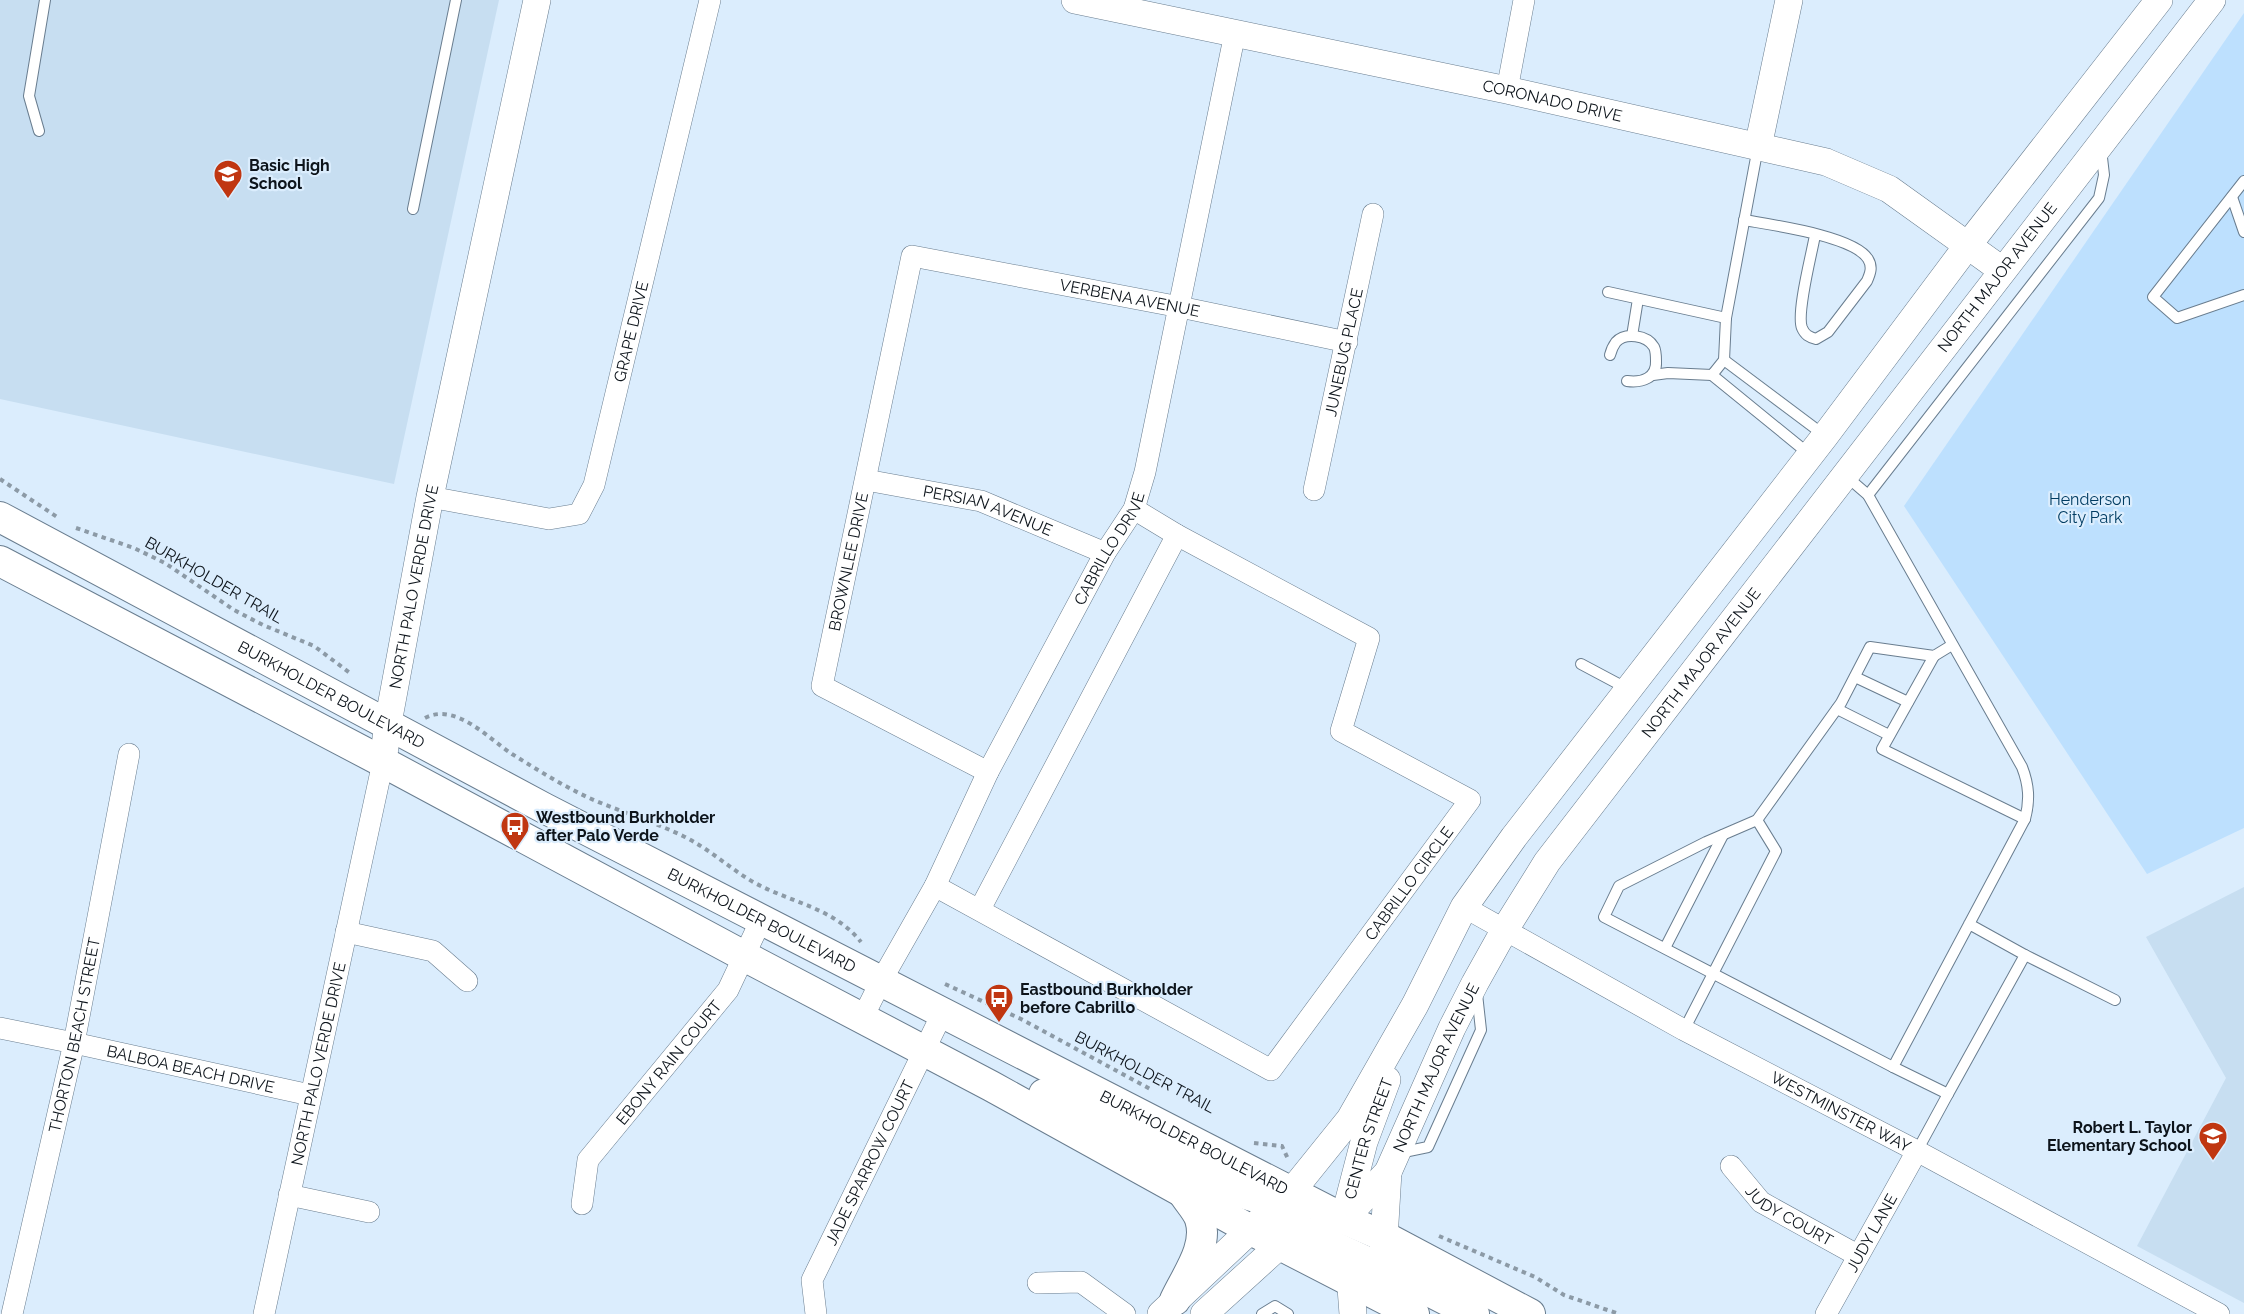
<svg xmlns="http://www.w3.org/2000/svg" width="2244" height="1314" font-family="Raleway,sans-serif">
	<rect width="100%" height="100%" fill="#dbedfd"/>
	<!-- built -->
	<g fill="#c7def1">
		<polygon points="0,0 499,0 394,484 0,399"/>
		<polygon points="2244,887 2244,1303 2137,1246 2226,1078 2146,937"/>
	</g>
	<!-- green -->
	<polygon fill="#bde0fe" points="2244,13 2244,828 2147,874 1904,506"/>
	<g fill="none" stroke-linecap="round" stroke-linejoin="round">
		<!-- service casing -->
		<g stroke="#697d8f" stroke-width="12">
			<g id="service">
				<polyline points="39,131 29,96 45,0"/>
				<polyline points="2244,181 2153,297 2177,318 2244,295"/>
				<polyline points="2232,197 2244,232"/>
				<polyline points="413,209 456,0"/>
				<path d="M1744,220C1772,225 1854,236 1868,259C1873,267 1870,274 1867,281L1828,332L1816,339C1809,337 1805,335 1802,328C1796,313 1812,253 1815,235"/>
				<polyline points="1608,292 1726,318"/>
				<polyline points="1632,336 1638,299"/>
				<path d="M1610,355C1611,351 1613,346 1616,342C1625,332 1647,335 1654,347C1656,351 1656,356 1656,361C1657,378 1642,383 1627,381"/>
				<polyline points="1724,360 1824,435"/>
				<polyline points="1653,375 1668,373 1712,375 1724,360 1726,318 1758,147"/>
				<polyline points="1712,375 1809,454"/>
				<path d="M1846,476L1868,495L2022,767C2029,785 2030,800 2025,819L1893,1067L1948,1094L2025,955L1969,924"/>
				<polyline points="1868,495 2099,198 2104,175 2101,149"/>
				<polyline points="1934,656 1882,749 2025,819"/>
				<polyline points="1581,664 1628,689"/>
				<polyline points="1855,677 1908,702"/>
				<polyline points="1837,709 1889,735"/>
				<polyline points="1665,948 1723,835"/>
				<polyline points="2025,955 2115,1000"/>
				<polyline points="1684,1030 1776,851 1757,820"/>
				<polyline points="1893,1067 1604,917 1619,886 1706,842 1757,820 1841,703 1870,647 1934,656 1952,645"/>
				<polyline points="1917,1151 1948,1094"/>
				<polyline points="1399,1153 1428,1147 1481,1030 1477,994"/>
				<polyline points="1262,1314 1275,1306 1288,1314"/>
			</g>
		</g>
		<!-- minor casing -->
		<g stroke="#697d8f" stroke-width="22">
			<g id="minor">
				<polyline points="1507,90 1524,0"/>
				<path id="s1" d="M866,480L981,501L1105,553"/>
				<path id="s2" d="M1314,490L1373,214"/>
				<path id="s3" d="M430,497L549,519L579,514L594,485L710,0"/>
				<path id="s4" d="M988,772L822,686L912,256L1180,307L1347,342"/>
				<path id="s5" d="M935,886L1271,1070L1470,800L1341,731L1369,638L1177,535L1134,509"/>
				<path id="s6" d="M1464,907L1684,1030L1917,1151L2219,1314"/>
				<polyline points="980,909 1177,535"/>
				<polyline points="346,932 433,951 467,981"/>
				<path id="s7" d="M862,1019L881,981L935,886L988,772L1105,553L1134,509L1145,472L1235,33"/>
				<path id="s8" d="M0,1028L74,1043L310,1095"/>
				<path id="s9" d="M1731,1166L1761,1202L1857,1255"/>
				<polyline points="289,1195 369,1212"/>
				<path id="s10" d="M582,1204L588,1160L728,990L761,920"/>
				<polyline points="1038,1283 1081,1282 1125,1314"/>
				<path id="s11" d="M12,1314L74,1043L129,754"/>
				<path id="s12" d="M264,1314L383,762"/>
				<path id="s13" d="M816,1314L812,1280L942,1014"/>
				<path id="s14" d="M1826,1314L1917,1151"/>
			</g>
		</g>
		<!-- tertiary casing -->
		<g stroke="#697d8f" stroke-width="28">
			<g id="tertiary">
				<path id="s15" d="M1075,0L1507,90L1826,162L1889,189L2002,270"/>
				<polyline points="1758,147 1789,0"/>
				<path id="s16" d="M383,762L388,723L430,497L537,0"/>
				<path id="s17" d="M1345,1215L1364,1142L1387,1080"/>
				<polyline points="1383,1256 1388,1172"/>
				<polyline points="1349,1261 1353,1314"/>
				<polyline points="1161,1314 1292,1191 1350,1119 1415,1005 1464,907 1514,837 1825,436 1968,245 2159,0"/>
				<path id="s18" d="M1204,1314L1280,1245L1344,1219L1388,1172L1452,1028L1475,983L1504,931L1547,862C1769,575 1988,286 2212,0"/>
			</g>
		</g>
		<!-- secondary casing -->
		<g stroke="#697d8f" stroke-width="32">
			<g id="secondary">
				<path id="s19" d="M0,517L544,808L1344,1219L1383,1236L1530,1314"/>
				<polyline points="0,561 383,762 744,956 991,1086 1251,1230 1414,1314"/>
				<polyline points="1044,1094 1226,1188 1255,1197 1300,1208"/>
				<polyline points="1262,1230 1307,1234 1411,1282 1474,1314"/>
				<path d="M1175,1300C1186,1276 1209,1247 1200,1219C1197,1210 1187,1200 1182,1191"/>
			</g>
		</g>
		<!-- path -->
		<g stroke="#8c9aa6" stroke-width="4" stroke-dasharray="4.5 4.5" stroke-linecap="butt">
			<polyline points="0,479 57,517"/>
			<polyline points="76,528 134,548 165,563 234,610 263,625 314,646 350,673"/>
			<path d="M425,718C455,702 488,738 512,754C536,769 560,784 587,797C618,811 652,821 683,836C710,849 730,869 755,883C792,903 834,908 861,942"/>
			<polyline points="945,984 1021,1019 1152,1090"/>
			<polyline points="1254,1143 1282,1146 1288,1159"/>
			<polyline points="1439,1236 1535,1277 1564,1295 1619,1314"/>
		</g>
		<!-- service -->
		<use href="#service" stroke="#fff" stroke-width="10"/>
		<!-- minor -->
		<use href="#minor" stroke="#fff" stroke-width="21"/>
		<!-- tertiary -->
		<use href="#tertiary" stroke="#fff" stroke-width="27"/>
		<!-- secondary -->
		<use href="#secondary" stroke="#fff" stroke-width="30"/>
	</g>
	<!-- icons -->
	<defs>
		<g id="school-pin" transform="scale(1.5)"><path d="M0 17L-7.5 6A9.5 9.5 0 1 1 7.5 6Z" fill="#c03611" stroke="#dbedfd"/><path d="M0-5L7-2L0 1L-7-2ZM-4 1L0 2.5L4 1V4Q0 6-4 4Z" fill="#fff"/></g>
		<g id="bus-pin" transform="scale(1.5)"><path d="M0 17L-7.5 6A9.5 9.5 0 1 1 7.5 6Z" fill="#c03611" stroke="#dbedfd"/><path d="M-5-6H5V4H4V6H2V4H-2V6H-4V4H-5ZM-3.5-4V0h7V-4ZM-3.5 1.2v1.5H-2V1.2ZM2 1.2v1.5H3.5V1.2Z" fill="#fff"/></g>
	</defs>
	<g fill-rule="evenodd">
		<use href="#school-pin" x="228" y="174"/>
		<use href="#bus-pin" x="515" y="826"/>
		<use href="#bus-pin" x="999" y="998"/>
		<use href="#school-pin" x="2213" y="1136"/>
	</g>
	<g text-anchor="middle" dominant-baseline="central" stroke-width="4.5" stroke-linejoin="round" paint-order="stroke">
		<!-- street labels -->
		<g font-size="16" fill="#0d141b" stroke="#dbedfd">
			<text stroke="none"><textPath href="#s15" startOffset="488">CORONADO DRIVE</textPath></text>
			<text stroke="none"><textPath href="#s18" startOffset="1323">NORTH MAJOR AVENUE</textPath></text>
			<text stroke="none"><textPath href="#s4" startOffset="848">VERBENA AVENUE</textPath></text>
			<text stroke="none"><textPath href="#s3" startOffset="342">GRAPE DRIVE</textPath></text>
			<text stroke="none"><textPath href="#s2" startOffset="141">JUNEBUG PLACE</textPath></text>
			<text stroke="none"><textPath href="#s1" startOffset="126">PERSIAN AVENUE</textPath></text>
			<text stroke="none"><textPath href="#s7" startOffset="532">CABRILLO DRIVE</textPath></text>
			<text stroke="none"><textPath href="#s4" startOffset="314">BROWNLEE DRIVE</textPath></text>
			<text transform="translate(214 580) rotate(30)">BURKHOLDER TRAIL</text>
			<text stroke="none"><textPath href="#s16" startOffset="178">NORTH PALO VERDE DRIVE</textPath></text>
			<text stroke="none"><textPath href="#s18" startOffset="837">NORTH MAJOR AVENUE</textPath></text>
			<text stroke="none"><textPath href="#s19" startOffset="376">BURKHOLDER BOULEVARD</textPath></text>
			<text stroke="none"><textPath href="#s5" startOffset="615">CABRILLO CIRCLE</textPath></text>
			<text stroke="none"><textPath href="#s19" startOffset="862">BURKHOLDER BOULEVARD</textPath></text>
			<text stroke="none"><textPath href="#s11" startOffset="286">THORTON BEACH STREET</textPath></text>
			<text stroke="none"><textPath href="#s10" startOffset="171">EBONY RAIN COURT</textPath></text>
			<text stroke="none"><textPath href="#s12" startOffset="256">NORTH PALO VERDE DRIVE</textPath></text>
			<text stroke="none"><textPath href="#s8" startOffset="195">BALBOA BEACH DRIVE</textPath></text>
			<text stroke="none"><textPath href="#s18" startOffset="351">NORTH MAJOR AVENUE</textPath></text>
			<text transform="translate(1145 1072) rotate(28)">BURKHOLDER TRAIL</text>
			<text stroke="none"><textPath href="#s6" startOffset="429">WESTMINSTER WAY</textPath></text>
			<text stroke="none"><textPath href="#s17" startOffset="80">CENTER STREET</textPath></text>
			<text stroke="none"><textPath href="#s19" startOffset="1348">BURKHOLDER BOULEVARD</textPath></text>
			<text stroke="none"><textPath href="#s13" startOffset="165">JADE SPARROW COURT</textPath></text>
			<text stroke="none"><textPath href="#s9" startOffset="78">JUDY COURT</textPath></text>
			<text stroke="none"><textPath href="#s14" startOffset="93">JUDY LANE</textPath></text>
		</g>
		<!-- poi labels -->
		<g font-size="16" font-weight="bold" fill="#0d141b" stroke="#dbedfd" text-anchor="start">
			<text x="249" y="165">Basic High<tspan x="249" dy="18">School</tspan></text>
			<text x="536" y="817">Westbound Burkholder<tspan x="536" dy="18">after Palo Verde</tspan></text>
			<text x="1020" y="989">Eastbound Burkholder<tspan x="1020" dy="18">before Cabrillo</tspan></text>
			<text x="2192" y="1127" text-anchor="end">Robert L. Taylor<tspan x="2192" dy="18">Elementary School</tspan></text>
		</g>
		<!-- park labels -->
		<g font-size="16" fill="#013c62" stroke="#dbedfd">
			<text x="2090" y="499">Henderson<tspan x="2090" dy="18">City Park</tspan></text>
		</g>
	</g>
</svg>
